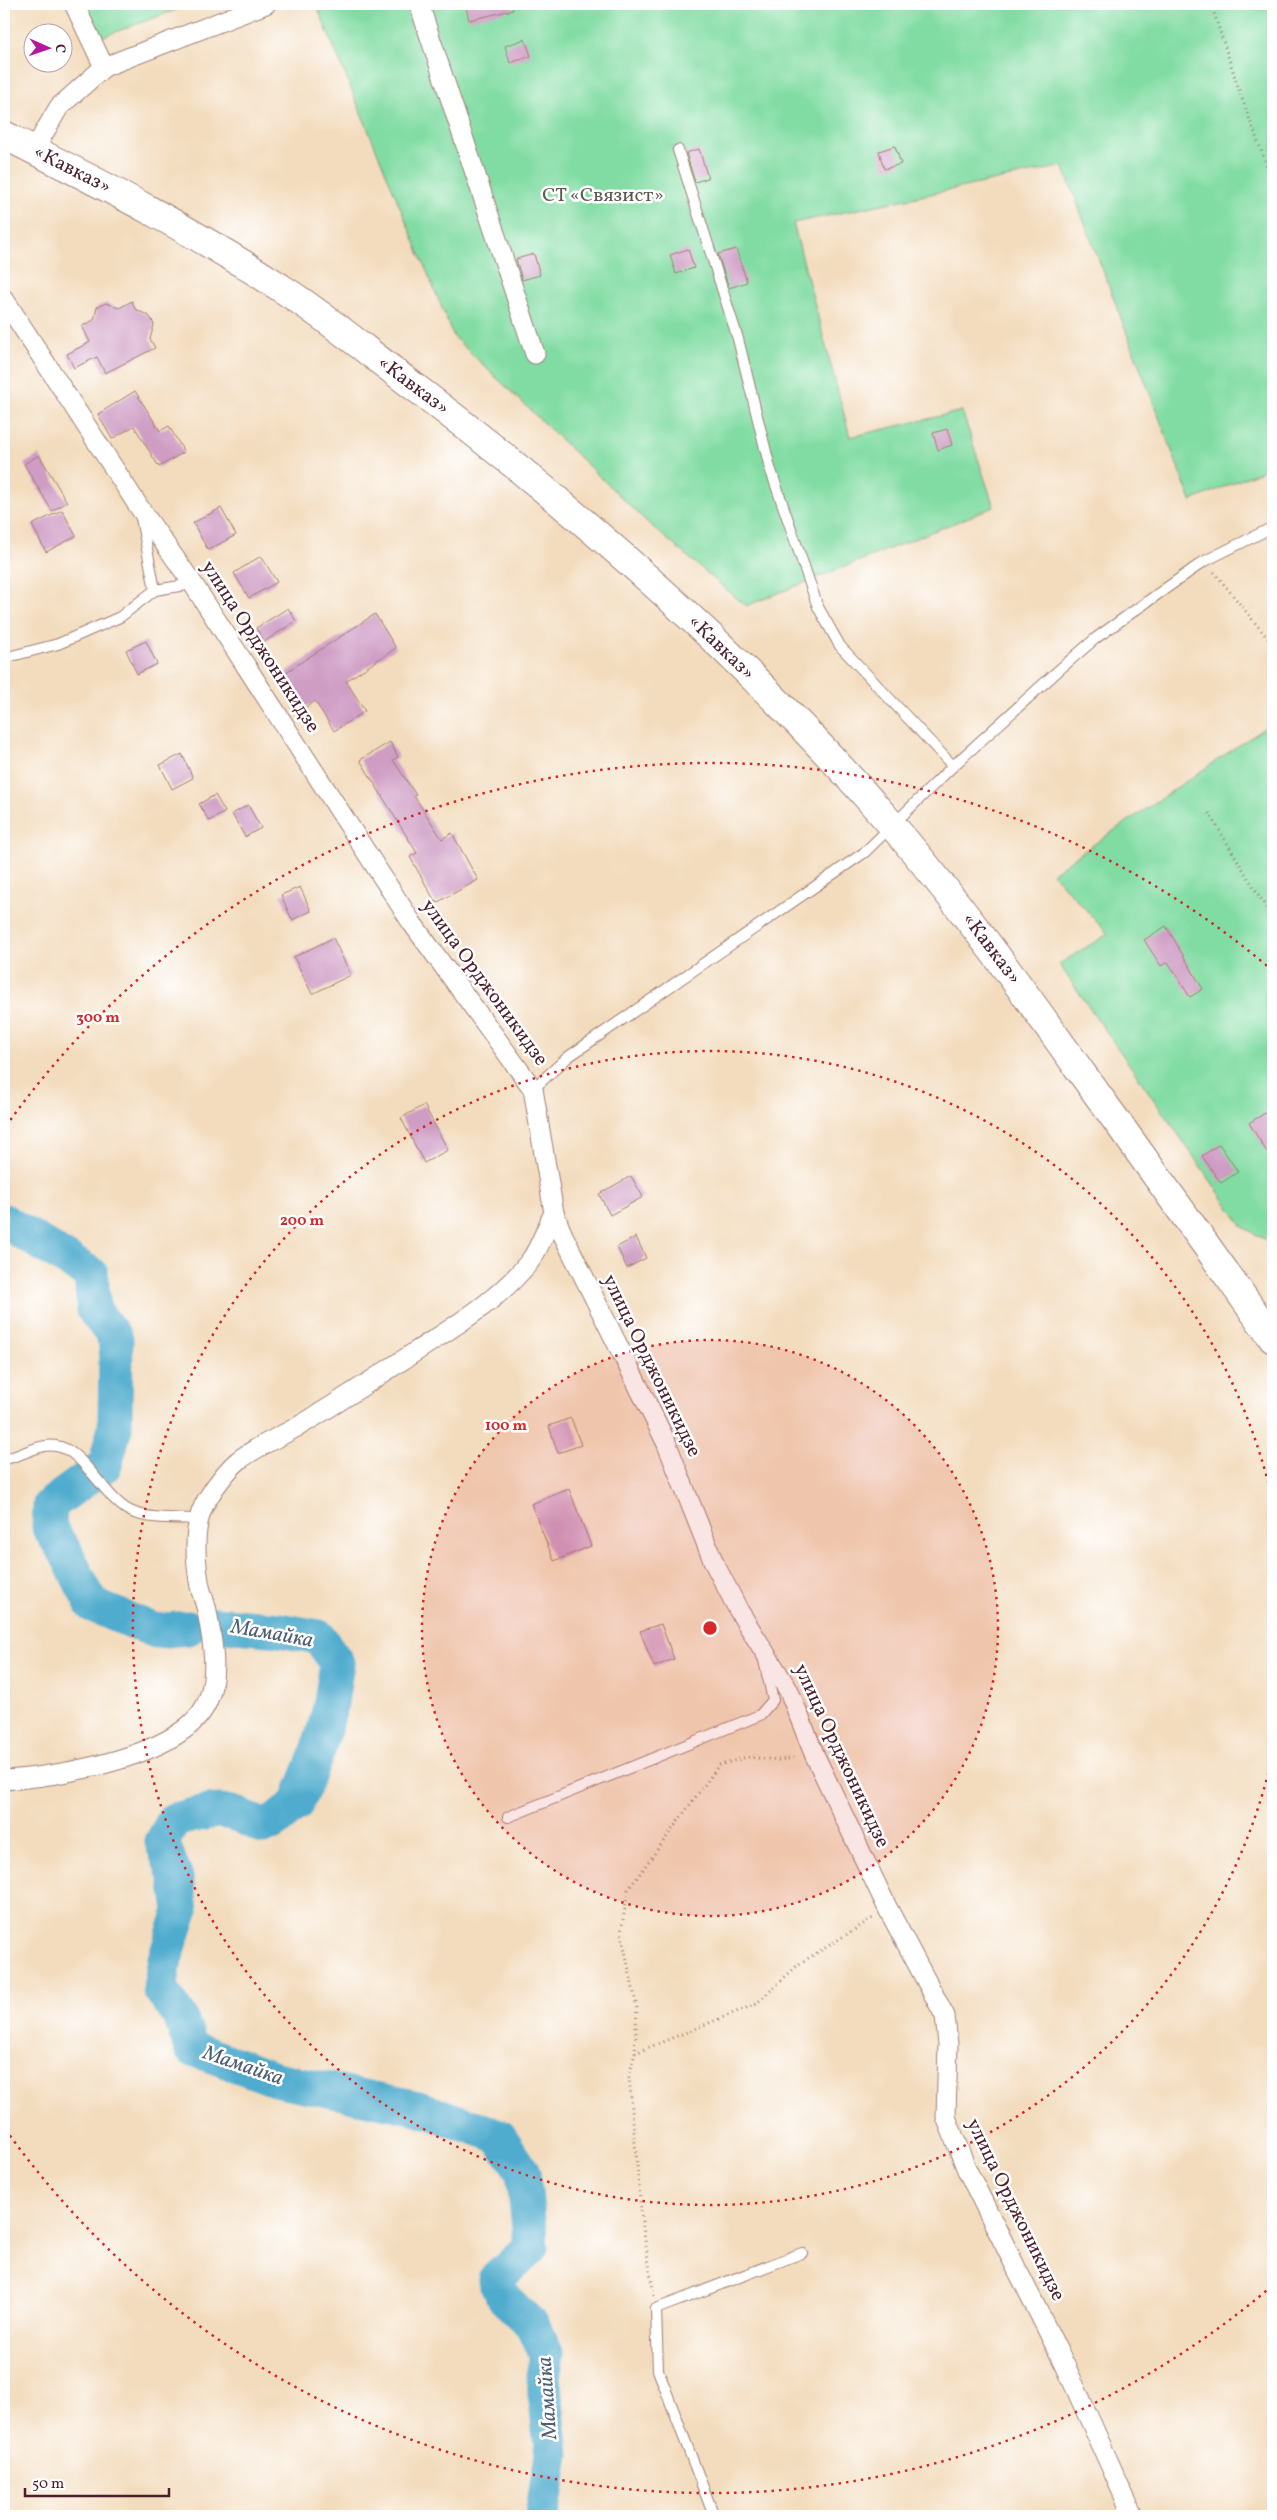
<svg xmlns="http://www.w3.org/2000/svg" width="1277" height="2520" font-family="Vollkorn,serif">
	<rect width="100%" height="100%" fill="#fff"/>
	<filter id="ink" filterUnits="userSpaceOnUse"><feTurbulence type="fractalNoise" baseFrequency=".02" numOctaves="2"/><feDisplacementMap in="SourceGraphic" scale="10" xChannelSelector="R" yChannelSelector="G"/><feConvolveMatrix kernelMatrix="1 2 1 2 8 2 1 2 1" color-interpolation-filters="sRGB"/></filter>
	<filter id="wash" filterUnits="userSpaceOnUse"><feTurbulence type="fractalNoise" baseFrequency=".0096" numOctaves="4" result="noise"/><feDisplacementMap in="SourceGraphic" scale="20" xChannelSelector="R" yChannelSelector="G"/><feGaussianBlur stdDeviation="1.12" result="paint"/><feColorMatrix in="noise" values="0 0 0 0 0 0 0 0 0 0 0 0 0 0 0 0 0 1.4 0 .05"/><feComposite in="paint" operator="in"/></filter>
	<g filter="url(#wash)">
		<rect width="100%" height="100%" fill="#f3dcbd"/>
		<!-- green -->
		<g fill="#81dca3" stroke="#667e67">
			<polygon points="81,4 192,4 96,39"/>
			<polygon points="316,4 1273,4 1273,466 1191,501 1063,166 793,223 850,437 962,411 994,507 746,606 648,523 454,337"/>
			<polygon points="1273,722 1273,1238 1268,1241 1243,1227 1059,964 1108,934 1052,873"/>
		</g>
		<g fill="none" stroke-linecap="round" stroke-linejoin="round">
			<!-- river -->
			<g stroke="#4facce" stroke-width="35">
				<polyline points="4,1221 91,1274 94,1310 116,1339 115,1428 105,1465 50,1505 49,1528 66,1553 92,1605 156,1631 188,1628"/>
				<path d="M215,1624L279,1630L319,1637L337,1663L331,1703L319,1748L297,1803L276,1821L263,1827C223,1805 217,1809 174,1820L162,1842L176,1878L181,1911L165,1959L160,1989L180,2016L191,2048L275,2079L418,2108L499,2136L523,2172L531,2247L495,2280L504,2298L533,2326L547,2354L543,2377L552,2454L542,2516"/>
			</g>
		</g>
		<g id="blocks">
			<!-- building -->
			<g fill="#cf9cc4">
				<polygon points="465,4 512,4 513,10 469,20"/>
				<polygon points="525,39 531,56 510,63 505,46"/>
				<polygon points="895,146 901,164 884,169 879,151"/>
				<polygon points="699,149 708,178 695,182 686,153"/>
				<polygon points="688,249 694,268 676,274 670,255"/>
				<polygon points="736,249 747,282 729,288 718,254"/>
				<polygon points="534,254 540,275 522,280 516,259"/>
				<polygon points="132,301 135,309 149,316 152,320 154,325 150,339 155,348 105,373 97,357 74,368 67,354 90,342 82,326 94,320 97,307 106,303 119,308"/>
				<polygon points="135,391 160,431 169,426 184,452 159,467 134,426 112,439 98,414"/>
				<polygon points="947,429 952,445 938,450 933,433"/>
				<polygon points="39,455 67,502 52,511 24,464"/>
				<polygon points="221,508 236,535 208,550 193,523"/>
				<polygon points="62,510 76,536 46,552 32,525"/>
				<polygon points="261,556 277,582 249,598 234,573"/>
				<polygon points="288,608 296,621 264,642 256,628"/>
				<polygon points="375,614 396,648 346,681 365,711 334,731 315,701 302,710 280,676"/>
				<polygon points="146,641 157,664 137,674 126,650"/>
				<polygon points="390,742 398,757 393,760 416,795 414,796 442,839 452,833 478,880 436,903 410,857 417,853 360,760"/>
				<polygon points="182,754 193,778 172,789 160,765"/>
				<polygon points="215,795 225,812 209,821 199,804"/>
				<polygon points="248,805 261,828 245,837 232,814"/>
				<polygon points="300,887 311,911 292,920 281,895"/>
				<polygon points="1166,926 1203,989 1190,997 1168,962 1161,966 1144,940"/>
				<polygon points="333,938 351,975 312,994 294,957"/>
				<polygon points="424,1105 448,1150 424,1163 401,1118"/>
				<polygon points="1273,1108 1273,1162 1249,1123"/>
				<polygon points="1219,1144 1238,1172 1221,1183 1202,1156"/>
				<polygon points="631,1176 643,1197 610,1215 599,1194"/>
				<polygon points="636,1237 646,1258 627,1268 617,1247"/>
				<polygon points="571,1418 581,1445 558,1453 549,1426"/>
				<polygon points="569,1489 591,1546 554,1561 531,1504"/>
				<polygon points="661,1624 674,1659 654,1667 640,1631"/>
			</g>
		</g>
	</g>
	<g filter="url(#ink)">
		<use href="#blocks" fill-opacity="0" stroke="#9e7e74" stroke-width="1"/>
		<g fill="none" stroke-linecap="round" stroke-linejoin="round">
			<!-- lane casing -->
			<g stroke="#9e7e74" stroke-width="12">
				<g id="lane">
					<polyline points="678,150 738,339 770,468 818,607 840,646 953,766"/>
					<polyline points="155,590 193,584"/>
					<polyline points="4,658 58,644 120,617 155,590 141,518"/>
					<polyline points="533,1089 568,1057 865,852 953,766 1060,669 1096,638 1203,562 1273,527"/>
					<path d="M4,1459C21,1457 37,1443 56,1446C83,1449 105,1499 130,1511C148,1520 180,1518 199,1519"/>
					<polyline points="508,1817 760,1715 773,1700 764,1661"/>
					<polyline points="714,2516 658,2370 656,2309 802,2253"/>
				</g>
			</g>
			<!-- street casing -->
			<g stroke="#9e7e74" stroke-width="21">
				<g id="street">
					<polyline points="74,4 104,67"/>
					<polyline points="419,4 535,354"/>
					<polyline points="34,150 59,107 104,67 266,4"/>
					<polyline points="4,299 139,507 193,584 412,923 533,1089 554,1213 562,1233 666,1442 714,1563 739,1611 789,1691 815,1756 888,1909 945,2016 948,2044 946,2117 967,2170 1066,2367 1133,2516"/>
					<path d="M4,1780C57,1777 187,1756 208,1700C219,1672 212,1639 207,1611C205,1601 200,1591 199,1581C195,1556 193,1520 208,1498C215,1486 228,1469 239,1460C260,1444 287,1434 309,1420C345,1398 380,1375 415,1352C456,1325 499,1300 530,1261C540,1248 546,1228 554,1213"/>
				</g>
			</g>
			<!-- highway casing -->
			<g stroke="#9e7e74" stroke-width="30">
				<path id="highway" d="M4,135C99,183 195,231 284,290C331,320 375,358 420,391C590,520 751,663 891,824C961,905 1024,992 1086,1079C1149,1165 1211,1252 1273,1339"/>
			</g>
			<!-- path -->
			<g stroke="#9e7e74" stroke-width="3" stroke-dasharray="1 4" stroke-linecap="butt">
				<polyline points="1211,4 1241,96 1273,182"/>
				<polyline points="1214,572 1273,645"/>
				<polyline points="1209,813 1273,919"/>
				<polyline points="635,2053 637,2008 621,1932 628,1890 719,1765 747,1757 778,1760 797,1758"/>
				<polyline points="654,2296 642,2221 629,2076 635,2053 756,2004 799,1964 873,1918"/>
			</g>
			<!-- lane -->
			<use href="#lane" stroke="#fff" stroke-width="10"/>
			<!-- street -->
			<use href="#street" stroke="#fff" stroke-width="19"/>
			<!-- highway -->
			<use href="#highway" stroke="#fff" stroke-width="28"/>
		</g>
	</g>
	<!-- distance rings -->
	<circle cx="710" cy="1628" r="288" fill="#d62828" fill-opacity=".12"/>
	<g fill="none" stroke="#d62828" stroke-width="2.5" stroke-dasharray="2.5 5">
		<circle cx="710" cy="1628" r="288"/>
		<path d="M1272 1758A577 577 0 1 1 1272 1498"/>
		<path d="M1272 2286A865 865 0 0 1 6 2130M6 1126A865 865 0 0 1 1272 970"/>
	</g>
	<g text-anchor="middle" dominant-baseline="central" stroke-width="5" stroke-linejoin="round" paint-order="stroke">
		<!-- street labels -->
		<g font-size="20" fill="#4a1f2b" stroke="#fff">
			<text transform="translate(72 170) rotate(27)">«Кавказ»</text>
			<text transform="translate(413 386) rotate(37)">«Кавказ»</text>
			<text transform="translate(260 647) rotate(57)">улица Орджоникидзе</text>
			<text transform="translate(721 648) rotate(44)">«Кавказ»</text>
			<text transform="translate(991 949) rotate(53)">«Кавказ»</text>
			<text transform="translate(484 983) rotate(54)">улица Орджоникидзе</text>
			<text transform="translate(651 1366) rotate(64)">улица Орджоникидзе</text>
			<text transform="translate(841 1756) rotate(65)">улица Орджоникидзе</text>
			<text transform="translate(1015 2210) rotate(64)">улица Орджоникидзе</text>
		</g>
		<!-- park labels -->
		<g font-size="20" fill="#5a584f" stroke="#fff">
			<text x="603" y="196">СТ «Связист»</text>
		</g>
		<!-- water labels -->
		<g font-size="21" font-style="italic" fill="#4c5e74" stroke="#fff">
			<text transform="translate(272 1634) rotate(10)">Мамайка</text>
			<text transform="translate(243 2066) rotate(19)">Мамайка</text>
			<text transform="translate(548 2398) rotate(-94)">Мамайка</text>
		</g>
	</g>
	<circle cx="710" cy="1628" r="8" fill="#d62828" stroke="#fff" stroke-width="2.5"/>
	<g font-size="15" text-anchor="middle" font-weight="bold" fill="#d62828" stroke="#fff" stroke-width="5" stroke-linejoin="round" paint-order="stroke">
		<text x="98" y="1022">300 m</text>
		<text x="302" y="1225">200 m</text>
		<text x="506" y="1430">100 m</text>
	</g>
	<!-- margin -->
	<rect width="1277" height="2520" fill="none" stroke="#fff" stroke-width="20"/>
	<!-- north arrow -->
	<g transform="translate(48 48) rotate(92)"><circle r="24" fill="#ffffff" stroke="#b7a5aa"/>
	<path d="M0-4L9 19L0 12L-9 19Z" fill="#b5179e"/>
	<text y="-8" font-size="14" font-weight="bold" text-anchor="middle" fill="#4a1f2b">С</text>
	</g>
	<!-- scale -->
	<path d="M25 2488v8h144v-8" fill="none" stroke="#4a1f2b" stroke-width="2.5"/>
	<text x="32" y="2488" font-size="15" fill="#4a1f2b" stroke="#ffffff" stroke-width="4" paint-order="stroke">50 m</text>
</svg>
